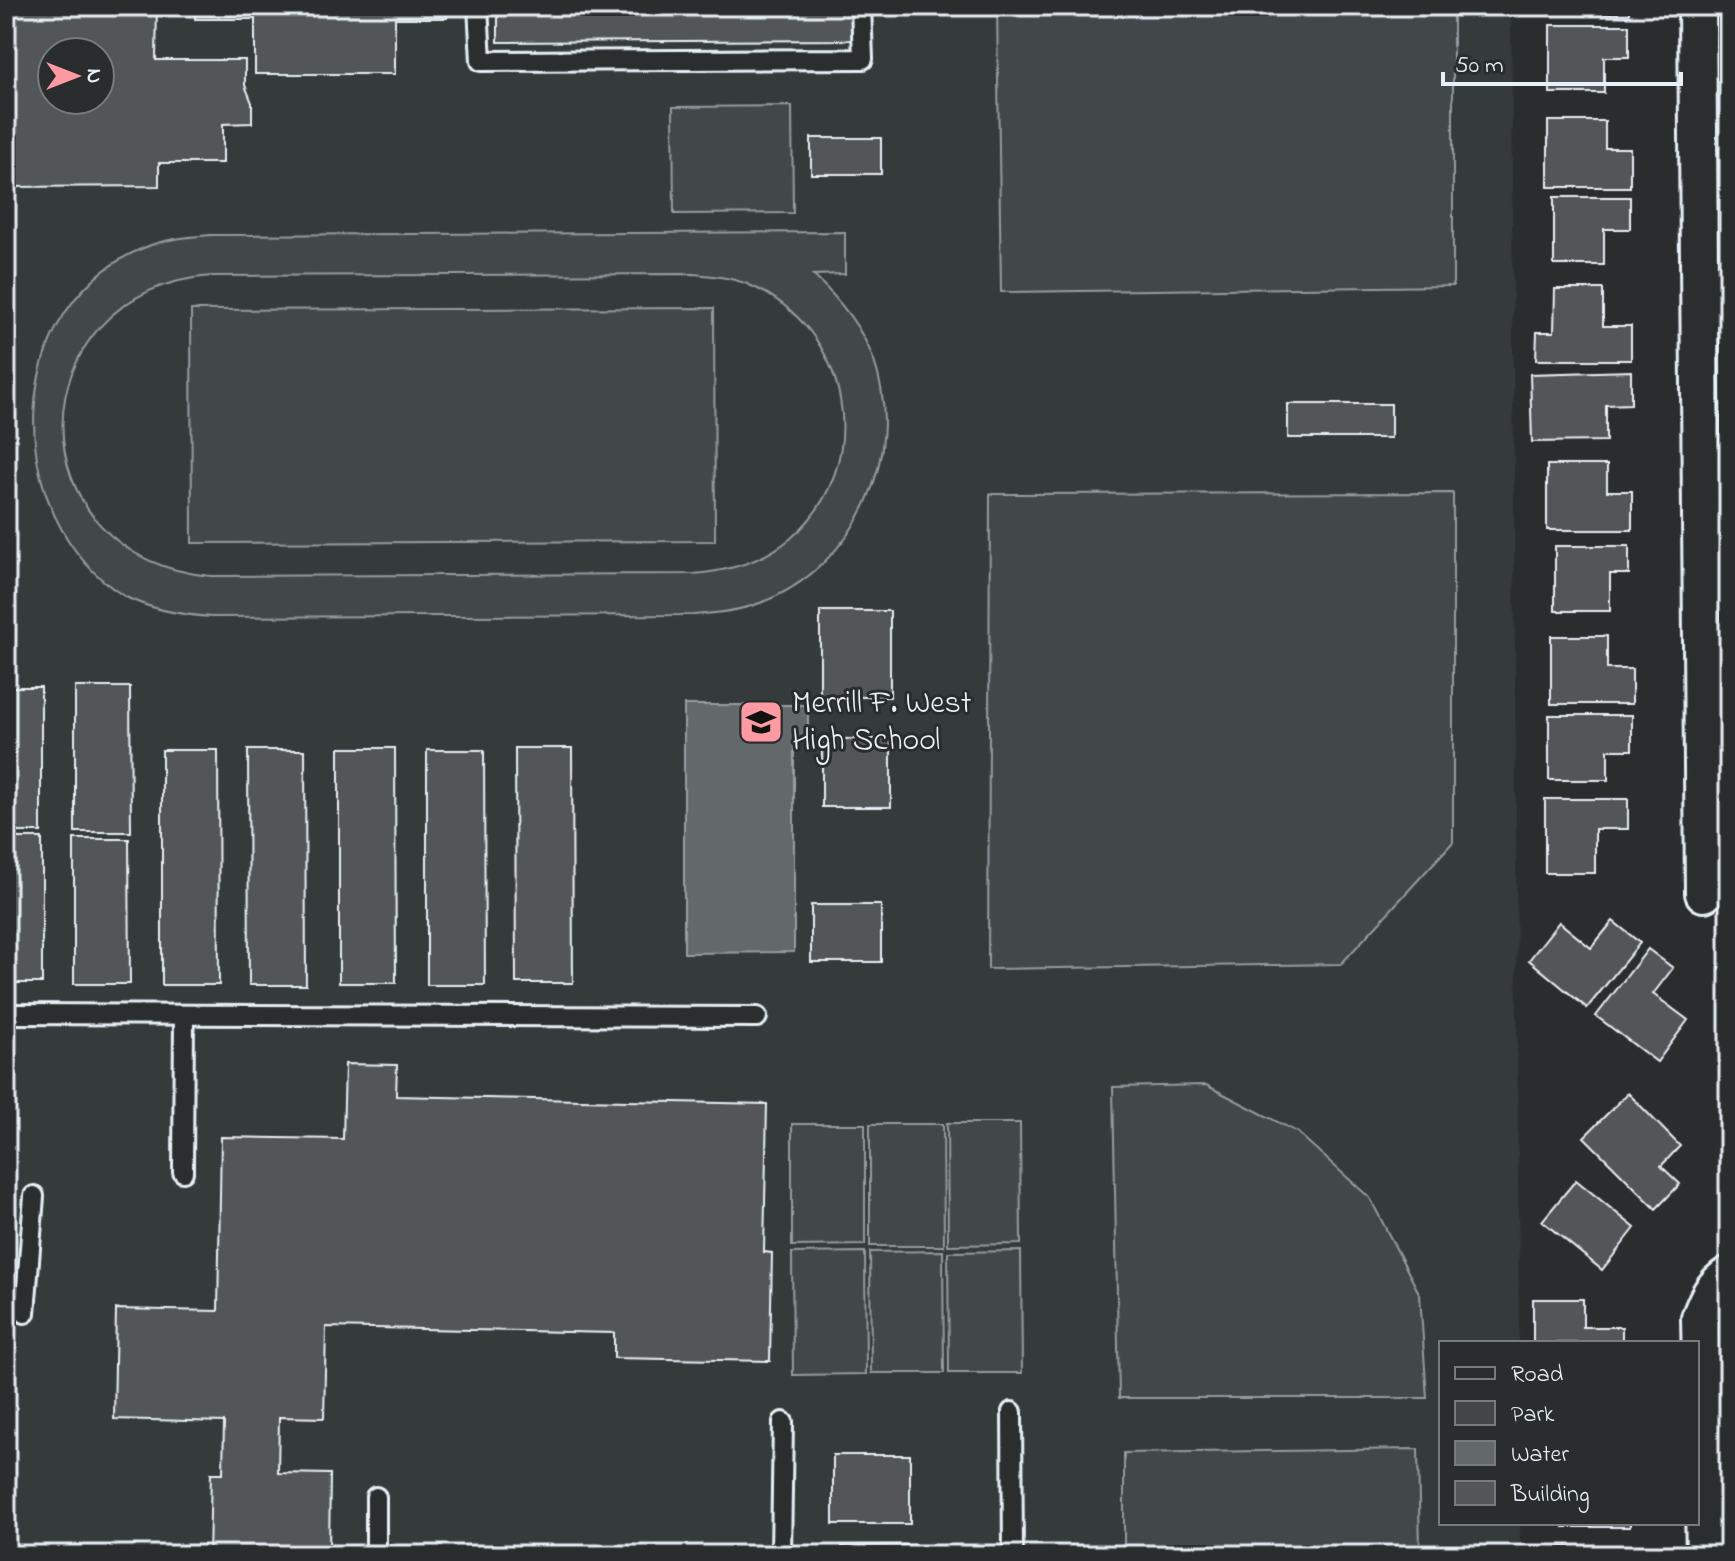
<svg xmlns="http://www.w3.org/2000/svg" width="1735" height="1561" font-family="'Indie Flower',sans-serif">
	<rect width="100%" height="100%" fill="#2a2d2e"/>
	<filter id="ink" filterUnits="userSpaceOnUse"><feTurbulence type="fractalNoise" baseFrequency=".0125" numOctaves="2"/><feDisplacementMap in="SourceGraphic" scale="16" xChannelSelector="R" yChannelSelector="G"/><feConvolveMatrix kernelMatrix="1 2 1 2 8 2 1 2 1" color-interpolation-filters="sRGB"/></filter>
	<g filter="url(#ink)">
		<!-- built -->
		<path fill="#363a3b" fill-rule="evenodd" d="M6,6H1511L1519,1343H1441V1523H1520V1555H6ZM52,52H100V100H52Z"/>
		<!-- green -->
		<g fill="#424648" stroke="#959ca0" stroke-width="2" fill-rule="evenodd">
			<polygon points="997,6 1453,6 1453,286 1001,292"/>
			<polygon points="792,106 793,213 674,214 673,107"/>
			<path d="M845,232V274L813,275C838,298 861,326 873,358C908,455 856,567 760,603C739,611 717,613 694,615L212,617C181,615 151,610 124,596C0,517 0,300 151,245C170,238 190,237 211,235ZM693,274C711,276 730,277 747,284C851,326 877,465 790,539C762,562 729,571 694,574L211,576C11,558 15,291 211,276Z"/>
			<polygon points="714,308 715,541 192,543 191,310"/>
			<polygon points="1453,493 1453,842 1341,964 988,969 990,494"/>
			<polygon points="1206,1085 1297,1132 1370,1198 1420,1295 1427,1398 1119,1398 1113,1087"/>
			<polygon points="947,1123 1020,1123 1021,1244 948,1245"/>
			<polygon points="792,1124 865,1124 865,1245 792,1246"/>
			<polygon points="870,1124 943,1124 944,1246 870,1246"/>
			<polygon points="943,1251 944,1373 871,1373 870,1252"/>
			<polygon points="1021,1251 1022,1373 949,1373 948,1252"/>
			<polygon points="865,1252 866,1374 793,1375 792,1253"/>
			<polygon points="1418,1449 1420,1555 1124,1555 1124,1453"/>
		</g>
		<!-- water -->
		<polygon fill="#63686b" stroke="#989fa3" stroke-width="2" points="684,705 808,705 808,742 794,743 794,952 684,953"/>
		<!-- building -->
		<g fill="#535759" stroke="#e8f1f8" stroke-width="2" fill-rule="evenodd">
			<path d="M6,6H157L156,60H245V85L252,103V123L223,124V163H159V186L6,187ZM52,52H100V100H52Z"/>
			<polygon points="195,6 447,6 447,18 395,18 395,74 255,74 255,19 195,19"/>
			<polygon points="498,6 852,6 853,40 498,42"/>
			<rect x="1545" y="6" width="84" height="8"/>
			<polygon points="1550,25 1629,25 1629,57 1604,57 1604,93 1550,93"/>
			<polygon points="1548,121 1605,121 1605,148 1630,148 1630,187 1548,187"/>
			<rect x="811" y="138" width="70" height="36"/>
			<polygon points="1554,197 1630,197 1630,229 1604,229 1604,265 1554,265"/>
			<polygon points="1555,289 1603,289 1603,326 1631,326 1631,360 1536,360 1537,332 1554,332"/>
			<polygon points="1631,371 1631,404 1606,405 1606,441 1532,442 1530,374"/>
			<rect x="1288" y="404" width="103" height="34"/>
			<polygon points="1547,465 1607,465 1607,491 1632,491 1632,530 1547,530"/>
			<polygon points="1555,546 1629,546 1629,574 1610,574 1610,611 1555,611"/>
			<rect x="820" y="611" width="70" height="86"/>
			<polygon points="1551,636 1607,636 1607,669 1632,669 1632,704 1551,704"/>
			<rect x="6" y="687" width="35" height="145"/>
			<polygon points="75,687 130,687 131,832 75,832"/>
			<polygon points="1549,715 1632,715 1632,750 1608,750 1608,780 1549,780"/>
			<rect x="822" y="739" width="69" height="68"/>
			<polygon points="339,748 395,748 396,983 339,983"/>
			<polygon points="515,748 572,748 573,983 516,983"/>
			<polygon points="162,750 218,750 219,985 162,985"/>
			<polygon points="248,750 305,750 306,985 249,985"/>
			<polygon points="427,750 484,750 485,985 427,985"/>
			<polygon points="1545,799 1628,799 1628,829 1595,829 1595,873 1545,873"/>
			<rect x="6" y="838" width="36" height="145"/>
			<polygon points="74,839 129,839 130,984 74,984"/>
			<rect x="811" y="905" width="70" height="57"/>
			<polygon points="1613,921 1640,943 1587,1008 1529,960 1559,922 1591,948"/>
			<polygon points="1648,949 1673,968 1653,994 1688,1020 1657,1062 1596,1016"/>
			<polygon points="345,1064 397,1065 396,1096 767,1104 764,1252 772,1253 770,1361 614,1358 614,1333 326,1327 324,1418 279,1417 278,1473 330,1474 329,1555 209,1555 211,1473 223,1473 224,1422 114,1419 116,1309 218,1311 221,1137 343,1139"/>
			<polygon points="1628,1093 1680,1146 1661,1166 1680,1184 1656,1209 1584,1137"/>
			<polygon points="1576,1180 1635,1228 1602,1270 1542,1221"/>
			<polygon points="1533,1299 1583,1299 1583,1327 1622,1327 1622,1343 1533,1343"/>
			<rect x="833" y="1455" width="77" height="69"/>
			<rect x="1564" y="1523" width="66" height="4"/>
			<polygon points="913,1545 913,1555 842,1555 842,1546"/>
			<rect x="1555" y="1547" width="87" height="8"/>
		</g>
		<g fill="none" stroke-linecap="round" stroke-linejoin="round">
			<!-- service casing -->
			<g stroke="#e8f1f8" stroke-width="24">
				<g id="service">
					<polyline points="478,6 481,61 863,59 861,6"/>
					<polyline points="6,1014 757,1017"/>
					<polyline points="183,1172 184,1015"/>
					<polyline points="25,1313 34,1196"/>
					<polyline points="1012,1412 1013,1555"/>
					<polyline points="376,1497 376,1555"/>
					<polyline points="781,1555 783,1422"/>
				</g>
			</g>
			<!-- minor casing -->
			<g stroke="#e8f1f8" stroke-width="42">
				<g id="minor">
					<polyline points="1697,6 1704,893"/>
					<path d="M1705,1555L1700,1318C1707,1300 1712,1286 1729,1275"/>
				</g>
			</g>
			<!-- service -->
			<use href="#service" stroke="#2a2d2e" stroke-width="18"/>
			<!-- minor -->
			<use href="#minor" stroke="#2a2d2e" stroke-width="36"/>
		</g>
	</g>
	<!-- icons -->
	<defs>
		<g id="school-square" transform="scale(2.3)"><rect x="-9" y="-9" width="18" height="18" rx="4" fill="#ff9aa2" stroke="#2a2d2e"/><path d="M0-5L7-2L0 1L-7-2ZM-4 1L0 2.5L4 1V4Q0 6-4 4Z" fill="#111"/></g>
	</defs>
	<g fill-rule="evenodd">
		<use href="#school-square" x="761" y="722"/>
	</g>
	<g text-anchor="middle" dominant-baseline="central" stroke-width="6" stroke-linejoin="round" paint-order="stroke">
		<!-- poi labels -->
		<g font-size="32" fill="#e8f1f8" stroke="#2a2d2e" text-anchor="start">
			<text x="792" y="704">Merrill F. West<tspan x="792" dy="37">High School</tspan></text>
		</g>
	</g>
	<!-- margin -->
	<rect width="1735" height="1561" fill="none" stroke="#2a2d2e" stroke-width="32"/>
	<rect x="16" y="16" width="1703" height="1529" fill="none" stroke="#e8f1f8" stroke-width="3" filter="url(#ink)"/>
	<!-- legend -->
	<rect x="1439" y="1341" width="260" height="184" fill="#2a2d2e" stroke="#767b7f" stroke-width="2"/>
	<rect x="1455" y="1367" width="40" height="12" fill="#2a2d2e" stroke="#767b7f" stroke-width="2"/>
	<text x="1511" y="1381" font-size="24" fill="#e8f1f8">Road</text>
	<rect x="1455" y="1401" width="40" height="24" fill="#424648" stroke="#767b7f" stroke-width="2"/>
	<text x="1511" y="1421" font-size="24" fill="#e8f1f8">Park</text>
	<rect x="1455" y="1441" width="40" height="24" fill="#63686b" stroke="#767b7f" stroke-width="2"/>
	<text x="1511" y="1461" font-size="24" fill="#e8f1f8">Water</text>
	<rect x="1455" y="1481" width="40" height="24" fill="#535759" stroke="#767b7f" stroke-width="2"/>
	<text x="1511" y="1501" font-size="24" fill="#e8f1f8">Building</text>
	<!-- north arrow -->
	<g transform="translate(76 76) rotate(90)"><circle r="38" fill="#2a2d2e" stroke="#767b7f" stroke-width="2"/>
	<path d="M0-6L14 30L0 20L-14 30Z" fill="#ff9aa2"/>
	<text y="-12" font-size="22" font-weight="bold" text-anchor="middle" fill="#e8f1f8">N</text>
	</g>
	<!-- scale -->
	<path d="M1443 72v12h238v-12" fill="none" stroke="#e8f1f8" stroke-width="4"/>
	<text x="1455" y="72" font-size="24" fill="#e8f1f8" stroke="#2a2d2e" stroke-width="6" paint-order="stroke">50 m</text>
</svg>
